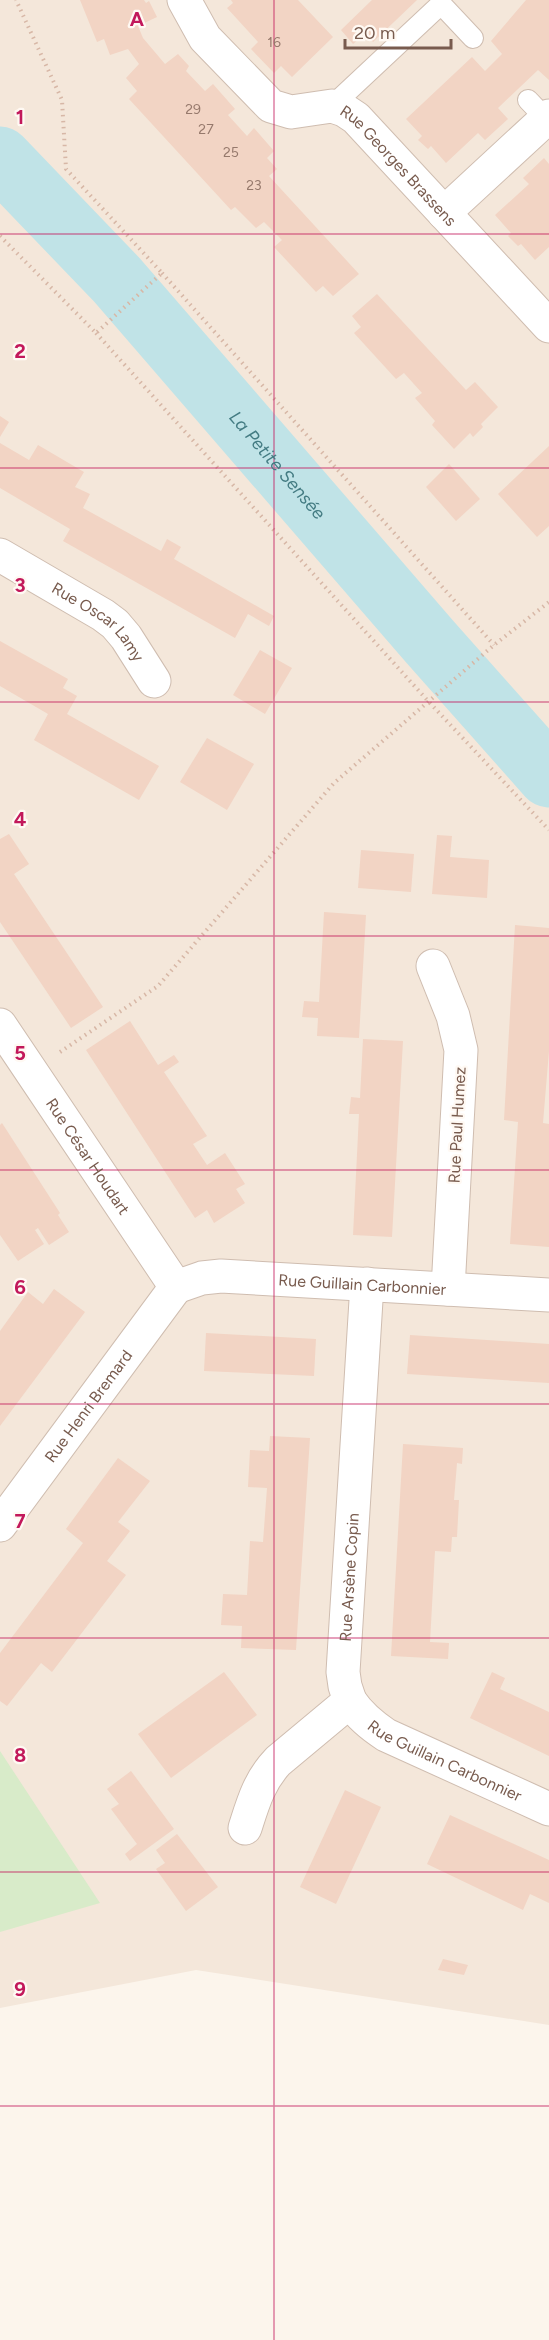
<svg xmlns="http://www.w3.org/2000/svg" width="549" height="2340" font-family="Figtree,sans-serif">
	<rect width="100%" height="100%" fill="#fcf5ec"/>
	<!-- residential -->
	<polygon fill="#f4e7da" points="0,0 549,0 549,2025 196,1970 0,2008"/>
	<!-- green -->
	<polygon fill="#d8ebc9" points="0,1751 100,1903 0,1932"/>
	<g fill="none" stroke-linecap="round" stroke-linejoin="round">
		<!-- river -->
		<path stroke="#c0e3e7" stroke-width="63" id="s1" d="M0,158L117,280L430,642L549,776"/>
	</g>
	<!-- building -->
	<g fill="#f2d4c4">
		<polygon points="80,0 144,0 146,3 149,1 157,17 138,26 143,38 165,64 178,54 189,66 186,71 205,91 213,84 235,109 228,115 247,136 254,128 274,151 267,158 277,169 269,176 359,274 333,296 323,286 316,292 274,247 282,240 264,222 256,228 235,207 231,210 129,99 137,91 126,78 139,64 128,49 110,55 104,39 97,42"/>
		<polygon points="231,0 298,0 333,37 292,77 281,66 274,73 251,49 258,42 227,8 233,3"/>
		<polygon points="372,0 417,0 373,42 366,33 353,44 341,30"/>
		<polygon points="526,0 549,0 549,80 538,70 498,108 508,119 485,140 478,133 446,163 431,146 428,149 418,140 422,136 406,119 472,57 485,71 502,54 491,41"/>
		<polygon points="544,158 549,164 549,247 535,260 521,244 518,246 508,236 511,233 495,215 529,184 523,178"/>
		<polygon points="377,294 466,390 475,382 498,407 481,424 483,427 473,437 470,433 454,449 432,425 435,421 415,398 422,393 404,373 396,379 354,333 361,327 352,316"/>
		<polygon points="0,416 9,422 0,437"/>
		<polygon points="0,443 29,460 38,445 84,472 75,487 90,494 83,508 161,551 167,539 181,547 174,559 274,616 269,626 248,614 235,638 63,541 70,529 0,488"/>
		<polygon points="549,446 549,526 537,537 498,494"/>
		<polygon points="449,464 480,499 456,521 426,487"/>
		<polygon points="0,641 68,679 63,688 77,696 67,714 159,766 139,800 34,740 48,714 0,686"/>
		<polygon points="260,650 292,668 265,714 233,695"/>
		<polygon points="207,738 254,764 227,810 180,782"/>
		<polygon points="9,834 29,864 14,874 103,1007 71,1028 0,922 0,839"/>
		<polygon points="437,835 452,836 450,857 489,860 487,898 432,894"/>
		<polygon points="361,850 414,854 411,892 358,888"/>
		<polygon points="324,912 366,915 359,1038 317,1036 318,1018 302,1017 304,1001 319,1002"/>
		<polygon points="515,925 549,928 549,1051 543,1123 549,1124 549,1247 510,1244 518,1122 504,1120"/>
		<polygon points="130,1021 158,1065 174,1055 179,1062 164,1072 207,1136 193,1144 207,1165 225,1153 245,1184 236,1189 245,1203 214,1223 207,1210 195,1218 86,1050"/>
		<polygon points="363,1039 403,1041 392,1237 353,1235 359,1114 349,1114 351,1097 360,1098"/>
		<polygon points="2,1123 60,1213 58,1215 69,1232 49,1245 38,1228 35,1230 44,1244 18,1261 0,1235 0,1125"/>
		<polygon points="54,1289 85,1312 0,1426 0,1331 28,1292 43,1304"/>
		<polygon points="206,1333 316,1339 314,1376 204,1371"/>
		<polygon points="410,1335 549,1344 549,1383 407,1374"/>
		<polygon points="270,1436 310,1438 296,1650 241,1648 242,1626 221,1625 223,1594 247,1595 250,1541 263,1542 267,1488 248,1487 250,1450 269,1451"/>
		<polygon points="403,1444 463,1448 462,1464 457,1463 454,1500 459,1500 457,1537 452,1537 451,1552 435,1551 430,1642 449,1643 448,1659 391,1656"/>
		<polygon points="118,1458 150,1481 118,1522 130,1531 107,1561 126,1575 52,1672 41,1663 7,1706 0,1701 0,1653 83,1543 66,1529"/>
		<polygon points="224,1672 257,1715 171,1778 138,1734"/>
		<polygon points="492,1672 505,1678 500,1689 549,1712 549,1756 470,1718"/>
		<polygon points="131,1771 174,1829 130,1861 125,1854 137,1844 111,1809 119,1804 107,1789"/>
		<polygon points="345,1790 381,1807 336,1904 300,1887"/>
		<polygon points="450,1815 549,1860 549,1903 530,1894 523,1910 427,1864"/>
		<polygon points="177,1834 218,1887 186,1911 156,1869 165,1863 156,1850"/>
		<polygon points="443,1959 468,1965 464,1975 438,1970"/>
	</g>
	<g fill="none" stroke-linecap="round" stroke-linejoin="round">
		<!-- lane casing -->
		<g stroke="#cfbdb0" stroke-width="22">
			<g id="lane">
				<polyline points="528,100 549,122"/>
				<polyline points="332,106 441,4 473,38"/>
			</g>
		</g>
		<!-- street casing -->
		<g stroke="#cfbdb0" stroke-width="35">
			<g id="street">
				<path id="s2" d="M184,0L205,38L271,106L291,112L332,106L344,110L356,118L549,326"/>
				<polyline points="444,213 549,116"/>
				<path id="s3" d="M0,555L103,615L115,624L126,637L154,681"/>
				<polyline points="433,966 453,1016 461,1050 448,1289"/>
				<path id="s4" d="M0,1025L176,1287"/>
				<path id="s5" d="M176,1287L202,1278L221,1276L549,1295"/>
				<path id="s6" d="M0,1525L176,1287"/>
				<path id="s7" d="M350,1701C360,1716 371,1725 386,1735L549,1809"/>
				<path id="s8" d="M245,1828C253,1803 259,1781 278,1761L350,1701L345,1686L343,1672L367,1284"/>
			</g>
		</g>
		<!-- path -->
		<g stroke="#d7b7a6" stroke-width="4" stroke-dasharray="1.5 4.5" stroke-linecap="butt">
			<polyline points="0,236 96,333 162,273 66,169 62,100 16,0"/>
			<polyline points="162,273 494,645"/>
			<polyline points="96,333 428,701 549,830"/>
			<polyline points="60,1052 158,986 334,783 494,645 549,602"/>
		</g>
		<!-- lane -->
		<use href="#lane" stroke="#fff" stroke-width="20"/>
		<!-- street -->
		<use href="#street" stroke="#fff" stroke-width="33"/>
	</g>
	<!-- grid -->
	<path fill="none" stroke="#c2185b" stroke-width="1.5" stroke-opacity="0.55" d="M274,0V2340M0,234H549M0,468H549M0,702H549M0,936H549M0,1170H549M0,1404H549M0,1638H549M0,1872H549M0,2106H549"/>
	<g text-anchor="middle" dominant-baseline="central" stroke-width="4.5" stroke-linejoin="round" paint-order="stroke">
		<!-- number labels -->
		<g font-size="14" fill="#96796c">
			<text x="274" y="42">16</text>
			<text x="193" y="109">29</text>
			<text x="206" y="129">27</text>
			<text x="231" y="152">25</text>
			<text x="254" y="185">23</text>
		</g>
		<!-- street labels -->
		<g font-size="16" fill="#785b4e" stroke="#fff9f3">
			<text stroke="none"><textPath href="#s2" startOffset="291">Rue Georges Brassens</textPath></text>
			<text stroke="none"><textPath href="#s3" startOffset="120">Rue Oscar Lamy</textPath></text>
			<text transform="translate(457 1125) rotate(-87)">Rue Paul Humez</text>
			<text stroke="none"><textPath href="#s4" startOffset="158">Rue César Houdart</textPath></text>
			<text stroke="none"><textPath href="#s5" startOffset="188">Rue Guillain Carbonnier</textPath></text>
			<text stroke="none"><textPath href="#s6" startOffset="148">Rue Henri Bremard</textPath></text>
			<text stroke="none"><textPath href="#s8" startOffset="294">Rue Arsène Copin</textPath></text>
			<text stroke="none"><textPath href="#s7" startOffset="114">Rue Guillain Carbonnier</textPath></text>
		</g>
		<!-- water labels -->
		<g font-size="18" font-style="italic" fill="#447c83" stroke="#fff9f3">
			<text stroke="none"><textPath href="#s1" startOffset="414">La Petite Sensée</textPath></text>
		</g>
	</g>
	<g font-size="20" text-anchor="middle" font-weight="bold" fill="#c2185b" stroke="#fff9f3" stroke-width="4.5" stroke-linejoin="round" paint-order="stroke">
		<text x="137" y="26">A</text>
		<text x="20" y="124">1</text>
		<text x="20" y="358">2</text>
		<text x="20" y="592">3</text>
		<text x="20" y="826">4</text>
		<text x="20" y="1060">5</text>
		<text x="20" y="1294">6</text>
		<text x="20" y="1528">7</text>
		<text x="20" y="1762">8</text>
		<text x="20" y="1996">9</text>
	</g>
	<!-- scale -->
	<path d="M345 39v9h106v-9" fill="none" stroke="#785b4e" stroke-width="3"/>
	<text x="354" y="39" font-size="18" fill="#785b4e" stroke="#fff9f3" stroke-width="4.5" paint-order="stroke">20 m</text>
</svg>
